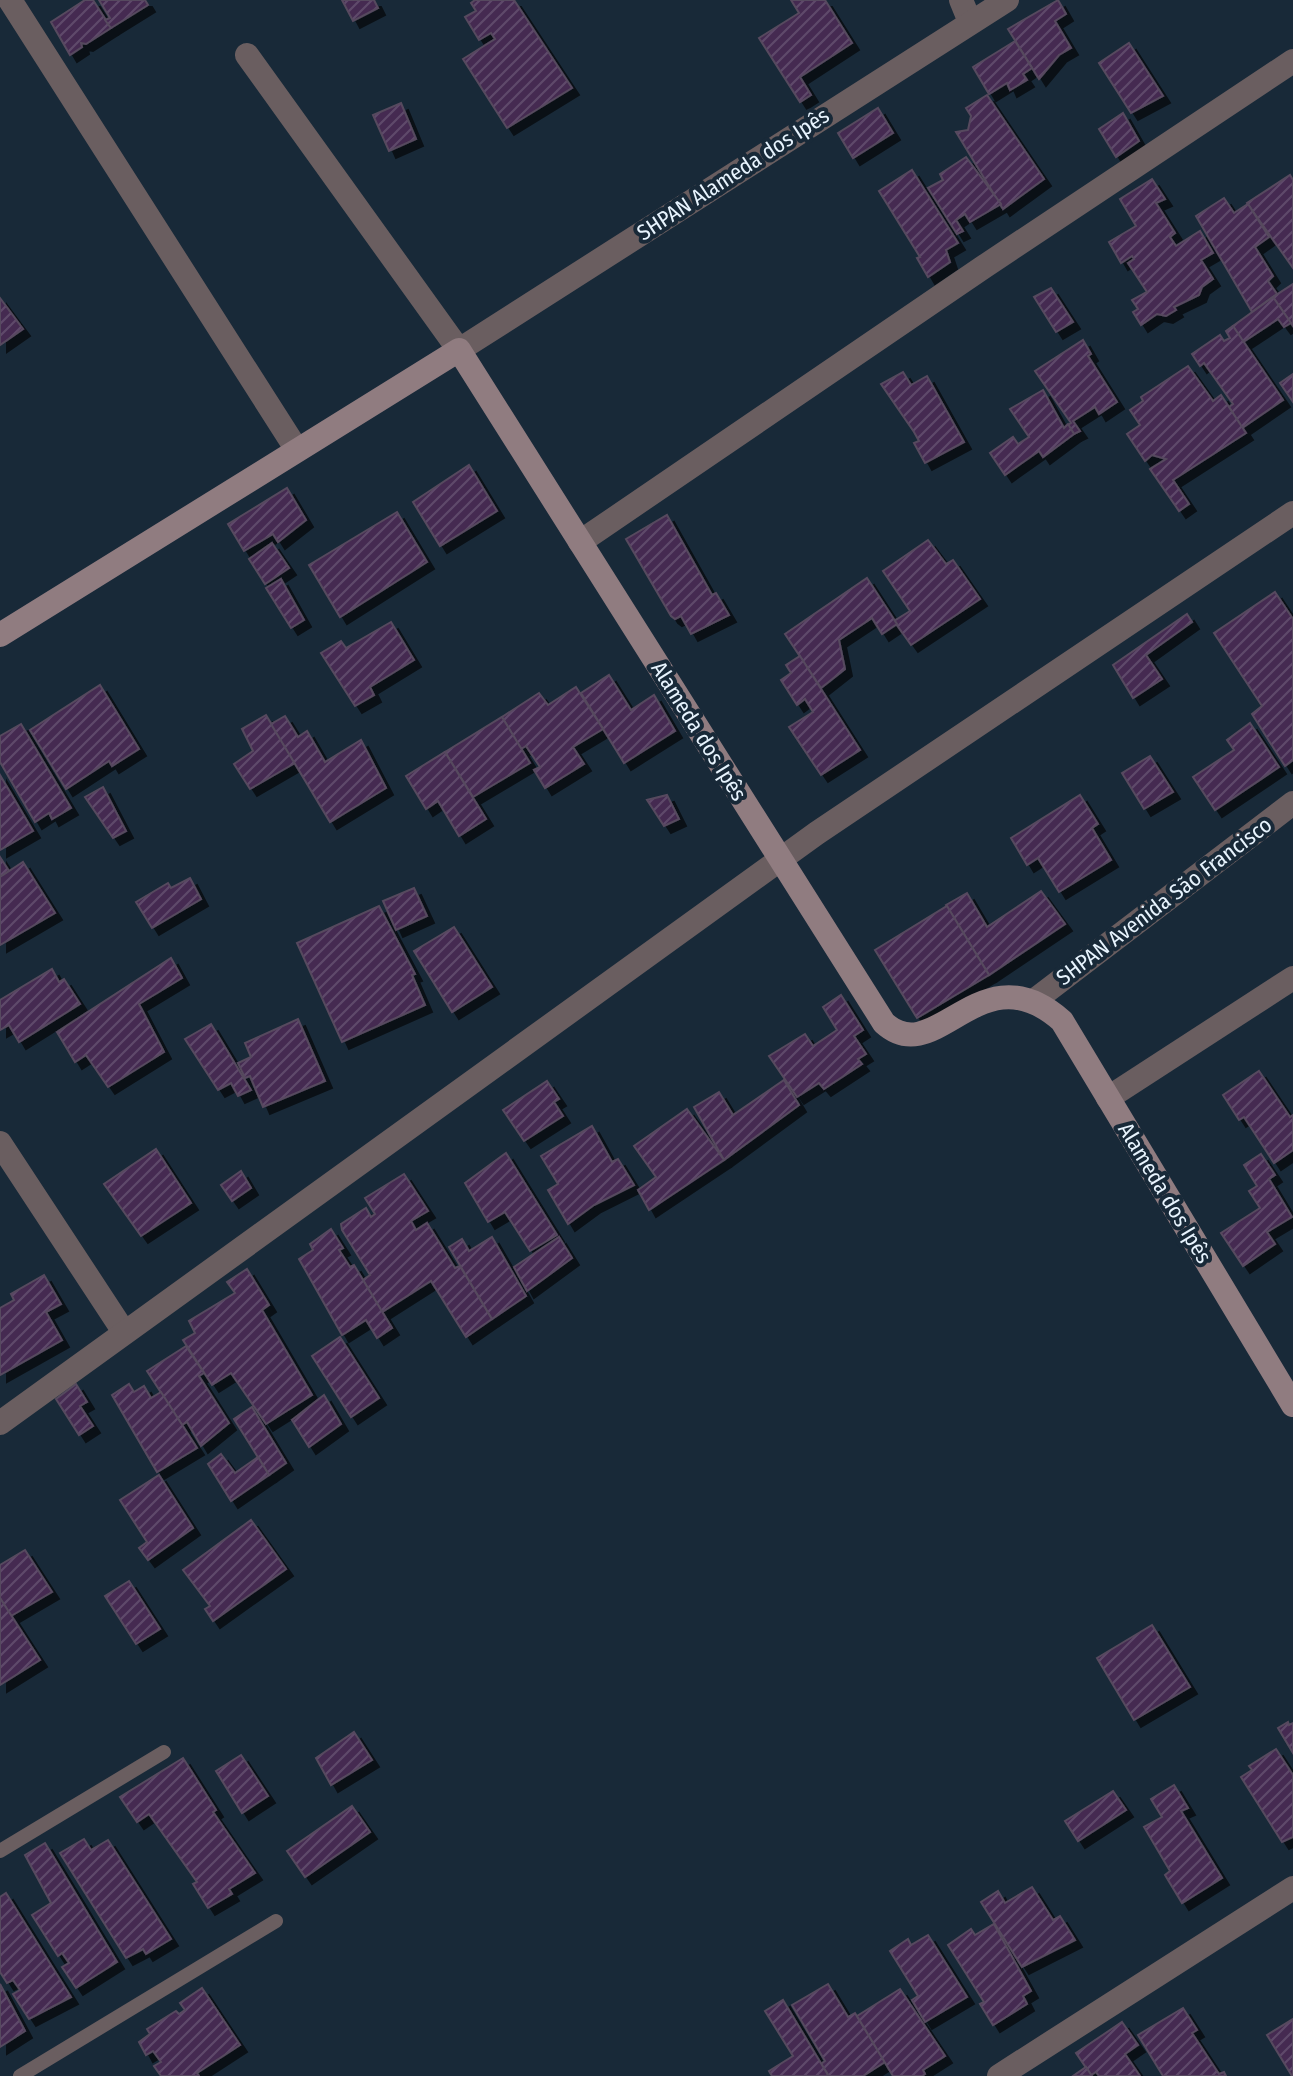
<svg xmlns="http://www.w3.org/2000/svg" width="1293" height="2076" font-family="'Fira Sans Condensed',sans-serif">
	<defs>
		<pattern id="building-hatch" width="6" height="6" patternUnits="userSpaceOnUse" patternTransform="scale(2)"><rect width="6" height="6" fill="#442b51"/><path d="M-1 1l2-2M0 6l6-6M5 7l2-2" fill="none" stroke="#5f4a6b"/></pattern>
		<filter id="shadow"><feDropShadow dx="7" dy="7" stdDeviation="0" flood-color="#0009"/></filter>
	</defs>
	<rect width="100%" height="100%" fill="#182938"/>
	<!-- building -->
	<g fill="url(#building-hatch)" stroke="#574a5e" stroke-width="2" filter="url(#shadow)">
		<polygon points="93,0 111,28 86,44 81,43 82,47 70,55 51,22 85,0"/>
		<polygon points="99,0 145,0 148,5 111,28 105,20 110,18"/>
		<polygon points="342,0 374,0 378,8 353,21"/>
		<polygon points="475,0 514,0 572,88 507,128 463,59 495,39 491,33 479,40 465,17 476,11 471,3"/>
		<polygon points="791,0 825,0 852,43 800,77 811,95 800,102 759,38 799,13"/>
		<polygon points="1058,0 1066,14 1055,21 1071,48 1059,55 1039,79 1008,29"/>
		<polygon points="1015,41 1032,68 1023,74 1027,80 1010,90 1007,83 989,94 973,67"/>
		<polygon points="1129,43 1163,96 1131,113 1099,63"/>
		<polygon points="987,95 1044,179 1003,209 956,132 968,130 971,116 966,108"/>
		<polygon points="401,103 416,139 389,151 373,115"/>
		<polygon points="878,108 893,133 853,158 838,133"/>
		<polygon points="1123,113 1139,141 1116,157 1099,129"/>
		<polygon points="966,157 1001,204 970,222 965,214 956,220 963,231 957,234 928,188 943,180 940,174"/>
		<polygon points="912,170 958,243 946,250 950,262 928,277 917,258 920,257 879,191"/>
		<polygon points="1290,175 1293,180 1293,268 1247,203"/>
		<polygon points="1152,179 1165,199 1156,203 1175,233 1170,237 1176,246 1200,231 1213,253 1201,260 1213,279 1202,287 1199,295 1174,307 1176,310 1166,316 1157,314 1141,325 1133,312 1138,309 1132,300 1147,292 1128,263 1134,259 1132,256 1121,263 1109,242 1136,226 1120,199"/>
		<polygon points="1224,198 1234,213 1248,204 1269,237 1255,247 1273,276 1268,281 1277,294 1252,312 1196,216"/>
		<polygon points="1293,284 1293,326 1273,297"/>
		<polygon points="1051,288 1073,322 1056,332 1034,297"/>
		<polygon points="1273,297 1291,323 1284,327 1278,319 1243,342 1233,326"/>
		<polygon points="0,298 23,329 0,345"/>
		<polygon points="1233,326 1283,400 1242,428 1229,407 1233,404 1204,363 1200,366 1192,354 1220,335 1224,341 1230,338 1226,331"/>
		<polygon points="1083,340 1091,354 1088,356 1117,402 1099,414 1095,407 1073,421 1080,431 1074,434 1068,425 1071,423 1035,371"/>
		<polygon points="1188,366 1213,401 1221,395 1246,433 1173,480 1189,504 1179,511 1150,469 1166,459 1152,455 1145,461 1127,434 1140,425 1130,410 1143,401 1141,397"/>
		<polygon points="903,372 911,385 927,376 964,442 925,463 914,443 919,441 914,432 881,384"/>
		<polygon points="1293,374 1293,402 1280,383"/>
		<polygon points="1043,390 1064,428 1068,424 1074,434 1043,457 1039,451 1005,475 990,453 1013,437 1018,444 1029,437 1010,409"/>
		<polygon points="469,465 497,511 440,546 413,502"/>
		<polygon points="287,488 306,520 278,542 273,534 244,551 228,524"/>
		<polygon points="397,512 427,562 340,617 309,565"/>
		<polygon points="667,515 712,595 716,593 729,615 691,634 681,616 675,619 671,616 626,539"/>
		<polygon points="928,540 946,564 953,560 980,599 911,645 894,621 910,611 883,571"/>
		<polygon points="272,543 289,568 265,584 249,559"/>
		<polygon points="867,578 897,624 882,634 872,618 839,640 845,669 821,688 785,634"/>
		<polygon points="281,579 304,620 291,628 266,588"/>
		<polygon points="1275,592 1293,619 1293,760 1285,766 1252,714 1262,706 1214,633"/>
		<polygon points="1187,614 1192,622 1146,655 1162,679 1133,698 1113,665"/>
		<polygon points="391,622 414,660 370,687 374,695 355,706 321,653 341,641 346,648"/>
		<polygon points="800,656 860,750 821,775 789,727 813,712 805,699 797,705 781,680 791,673 786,665"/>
		<polygon points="609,675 631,710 654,695 675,731 624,763 581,693"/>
		<polygon points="100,685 139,749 112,766 109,761 66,789 30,730"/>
		<polygon points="576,687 603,729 573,747 584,764 545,788 534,770 540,767 526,746 521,749 502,717 539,693 548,705"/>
		<polygon points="266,715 295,763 250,789 234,764 253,751 242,729"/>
		<polygon points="285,716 298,737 307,731 325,762 361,740 386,788 330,822 271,724"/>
		<polygon points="502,717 530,763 473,797 445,752"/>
		<polygon points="1250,723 1279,767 1215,810 1193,777 1234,750 1227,740"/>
		<polygon points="21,724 71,808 52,819 49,813 35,822 0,762 0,736"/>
		<polygon points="445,752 486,819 459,836 438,801 426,809 406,776"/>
		<polygon points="1150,756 1173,792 1144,809 1122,773"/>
		<polygon points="0,775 33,831 0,850"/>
		<polygon points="103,787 126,831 113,838 85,797"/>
		<polygon points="667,795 679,819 664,826 647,800"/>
		<polygon points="1080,795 1098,824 1092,828 1111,860 1059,892 1038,858 1027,865 1011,838"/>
		<polygon points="0,857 9,871 0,877"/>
		<polygon points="23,862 55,913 0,945 0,877"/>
		<polygon points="190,878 201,899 152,928 136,902 168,883 171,888"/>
		<polygon points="414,888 427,916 396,930 383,901"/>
		<polygon points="1041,891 1065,924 989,975 946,905 967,893 987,927"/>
		<polygon points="379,906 415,974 412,975 425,1005 342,1042 297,943"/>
		<polygon points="947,906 989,975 917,1018 875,950"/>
		<polygon points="454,927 492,987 452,1012 414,951"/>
		<polygon points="171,958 182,978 139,1004 164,1052 108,1087 86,1055 75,1062 57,1032"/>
		<polygon points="52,969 59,982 64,979 80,1004 19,1042 9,1025 0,1030 0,1000"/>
		<polygon points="841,995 863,1030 854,1036 866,1054 858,1059 862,1064 824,1089 819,1083 797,1097 769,1056 805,1034 813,1046 837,1030 823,1007"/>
		<polygon points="298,1019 325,1081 263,1107 250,1076 245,1078 238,1063 251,1057 245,1043"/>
		<polygon points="211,1024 251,1090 238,1096 231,1083 218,1090 185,1039"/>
		<polygon points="1259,1071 1290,1117 1293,1115 1293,1150 1274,1163 1244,1117 1239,1120 1223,1095"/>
		<polygon points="784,1080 799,1105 724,1160 694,1107 719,1092 733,1115"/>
		<polygon points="547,1081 559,1099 554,1102 563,1116 524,1141 503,1110"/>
		<polygon points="687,1109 724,1160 649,1210 638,1190 656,1177 634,1146"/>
		<polygon points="592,1126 612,1162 618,1159 634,1185 594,1205 568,1224 548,1190 558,1184 541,1156"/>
		<polygon points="156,1149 191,1203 141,1236 104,1184"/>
		<polygon points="506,1153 557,1235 530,1251 505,1212 488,1222 465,1183"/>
		<polygon points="1261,1154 1275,1175 1269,1179 1292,1217 1267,1232 1275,1244 1243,1266 1221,1233 1260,1208 1249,1191 1257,1186 1244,1165"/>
		<polygon points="241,1171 251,1188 232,1201 221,1185"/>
		<polygon points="404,1174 428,1211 411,1221 416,1230 427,1223 455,1268 460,1266 492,1319 466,1337 431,1281 382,1312 363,1280 370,1275 342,1230 341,1224 366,1208 371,1217 375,1214 365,1198"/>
		<polygon points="331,1229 343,1248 339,1250 350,1267 354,1265 392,1328 377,1338 366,1320 342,1335 299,1259 313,1250 310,1244"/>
		<polygon points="492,1237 526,1296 492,1319 449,1247 462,1239 469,1251"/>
		<polygon points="559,1237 572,1258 527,1291 514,1267"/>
		<polygon points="247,1269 269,1305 262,1310 312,1395 266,1424 231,1373 212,1385 183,1340 195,1333 189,1321 235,1293 227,1282"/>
		<polygon points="44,1275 61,1304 46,1312 62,1340 0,1375 0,1308 14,1300 11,1294"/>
		<polygon points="340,1337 379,1398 351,1417 312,1356"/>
		<polygon points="186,1346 204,1373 199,1376 229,1423 201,1446 187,1422 182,1425 147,1371"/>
		<polygon points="76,1384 87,1402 80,1406 93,1426 79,1435 56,1399"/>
		<polygon points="129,1384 134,1392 144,1386 151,1398 161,1392 197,1448 157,1472 112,1395"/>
		<polygon points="324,1395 341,1424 309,1447 292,1420"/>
		<polygon points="252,1407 286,1463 269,1475 234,1419"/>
		<polygon points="221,1454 235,1473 258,1457 269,1475 231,1501 208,1464"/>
		<polygon points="159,1475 193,1528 148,1560 139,1548 147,1542 120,1500"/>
		<polygon points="251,1520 286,1569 213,1621 205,1609 210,1606 183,1570"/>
		<polygon points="25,1550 52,1592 11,1616 0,1598 0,1565"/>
		<polygon points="129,1581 160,1629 136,1644 105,1596"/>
		<polygon points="0,1598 40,1660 0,1685"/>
		<polygon points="1152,1625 1190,1687 1134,1720 1097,1658"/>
		<polygon points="1288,1722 1289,1725 1293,1723 1293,1753 1278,1728"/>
		<polygon points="354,1732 372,1760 331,1785 316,1758"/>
		<polygon points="1276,1749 1293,1775 1293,1837 1282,1842 1241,1777 1252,1770 1249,1766"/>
		<polygon points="241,1755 268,1796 242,1813 216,1771"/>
		<polygon points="183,1758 216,1810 213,1812 255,1873 229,1889 232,1894 208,1908 193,1884 197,1882 149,1814 137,1822 120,1797"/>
		<polygon points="1174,1785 1188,1808 1181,1811 1222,1878 1182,1903 1165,1875 1170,1871 1144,1827 1162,1817 1151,1799"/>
		<polygon points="1113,1791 1126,1810 1078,1841 1065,1821"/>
		<polygon points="352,1806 370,1832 305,1877 287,1851"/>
		<polygon points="84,1839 91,1850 108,1840 171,1939 146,1954 143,1949 126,1958 60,1853"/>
		<polygon points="45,1843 117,1962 76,1988 62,1967 69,1963 62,1953 58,1956 32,1915 51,1903 25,1855"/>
		<polygon points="1032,1887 1053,1920 1060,1916 1075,1940 1022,1967 981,1902 998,1891 1005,1903"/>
		<polygon points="6,1893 71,1997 29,2019 13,1994 20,1990 13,1980 7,1983 0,1972 0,1897"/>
		<polygon points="994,1924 1031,1991 1023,1996 1027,2004 993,2025 980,2004 984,2002 948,1945 971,1929 975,1935"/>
		<polygon points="928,1935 967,1997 925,2022 912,2000 918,1996 890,1951 908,1939 911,1945"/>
		<polygon points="0,1984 25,2031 0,2047"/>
		<polygon points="828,1984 848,2017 855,2013 885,2062 863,2076 829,2076 821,2064 825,2061 792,2005"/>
		<polygon points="202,1988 240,2045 197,2073 199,2076 161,2076 154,2066 161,2062 153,2051 146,2055 139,2042 150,2034 147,2029 176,2011 179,2014 185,2010 180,2003"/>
		<polygon points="900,1989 945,2056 923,2070 925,2074 922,2076 893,2076 857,2016"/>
		<polygon points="783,2000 828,2075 826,2076 772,2076 769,2071 793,2056 765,2011"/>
		<polygon points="1183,2008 1197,2030 1192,2033 1219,2074 1224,2072 1226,2076 1163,2076 1138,2035"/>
		<polygon points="1293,2019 1293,2076 1292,2076 1267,2035"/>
		<polygon points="1122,2022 1138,2045 1125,2054 1140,2076 1099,2076 1096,2072 1091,2075 1076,2053"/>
		<polygon points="1086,2067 1092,2076 1073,2076"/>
	</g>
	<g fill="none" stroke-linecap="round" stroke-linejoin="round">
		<!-- lane -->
		<g stroke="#6a5e60" stroke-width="14">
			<polyline points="0,1851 164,1752"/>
			<polyline points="20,2076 276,1921"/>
		</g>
		<!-- street -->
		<g stroke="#6a5e60" stroke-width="24">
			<polyline points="10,0 297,450"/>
			<polyline points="961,0 970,22"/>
			<polyline points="247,55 459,350 1007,0"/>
			<polyline points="580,542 985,266 1293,61"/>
			<polyline points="1035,1000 1293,803"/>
			<polyline points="1108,1098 1293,978"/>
			<polyline points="0,1143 124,1332"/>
			<polyline points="0,1423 817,833 1293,513"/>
			<polyline points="999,2076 1293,1888"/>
		</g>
		<!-- secondary -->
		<path stroke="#907c80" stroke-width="24" d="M0,635L459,350L884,1023C937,1071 980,948 1062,1021L1293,1405"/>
	</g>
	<g text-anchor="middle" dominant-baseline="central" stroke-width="8" stroke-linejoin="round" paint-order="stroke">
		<!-- street labels -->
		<g font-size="22" fill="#e8f4fe" stroke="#182938">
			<text transform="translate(733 174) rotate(-33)">SHPAN Alameda dos Ipês</text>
			<text transform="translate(699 731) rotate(58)">Alameda dos Ipês</text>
			<text transform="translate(1164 901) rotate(-37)">SHPAN Avenida São Francisco</text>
			<text transform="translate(1165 1193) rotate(59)">Alameda dos Ipês</text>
		</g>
	</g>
</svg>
